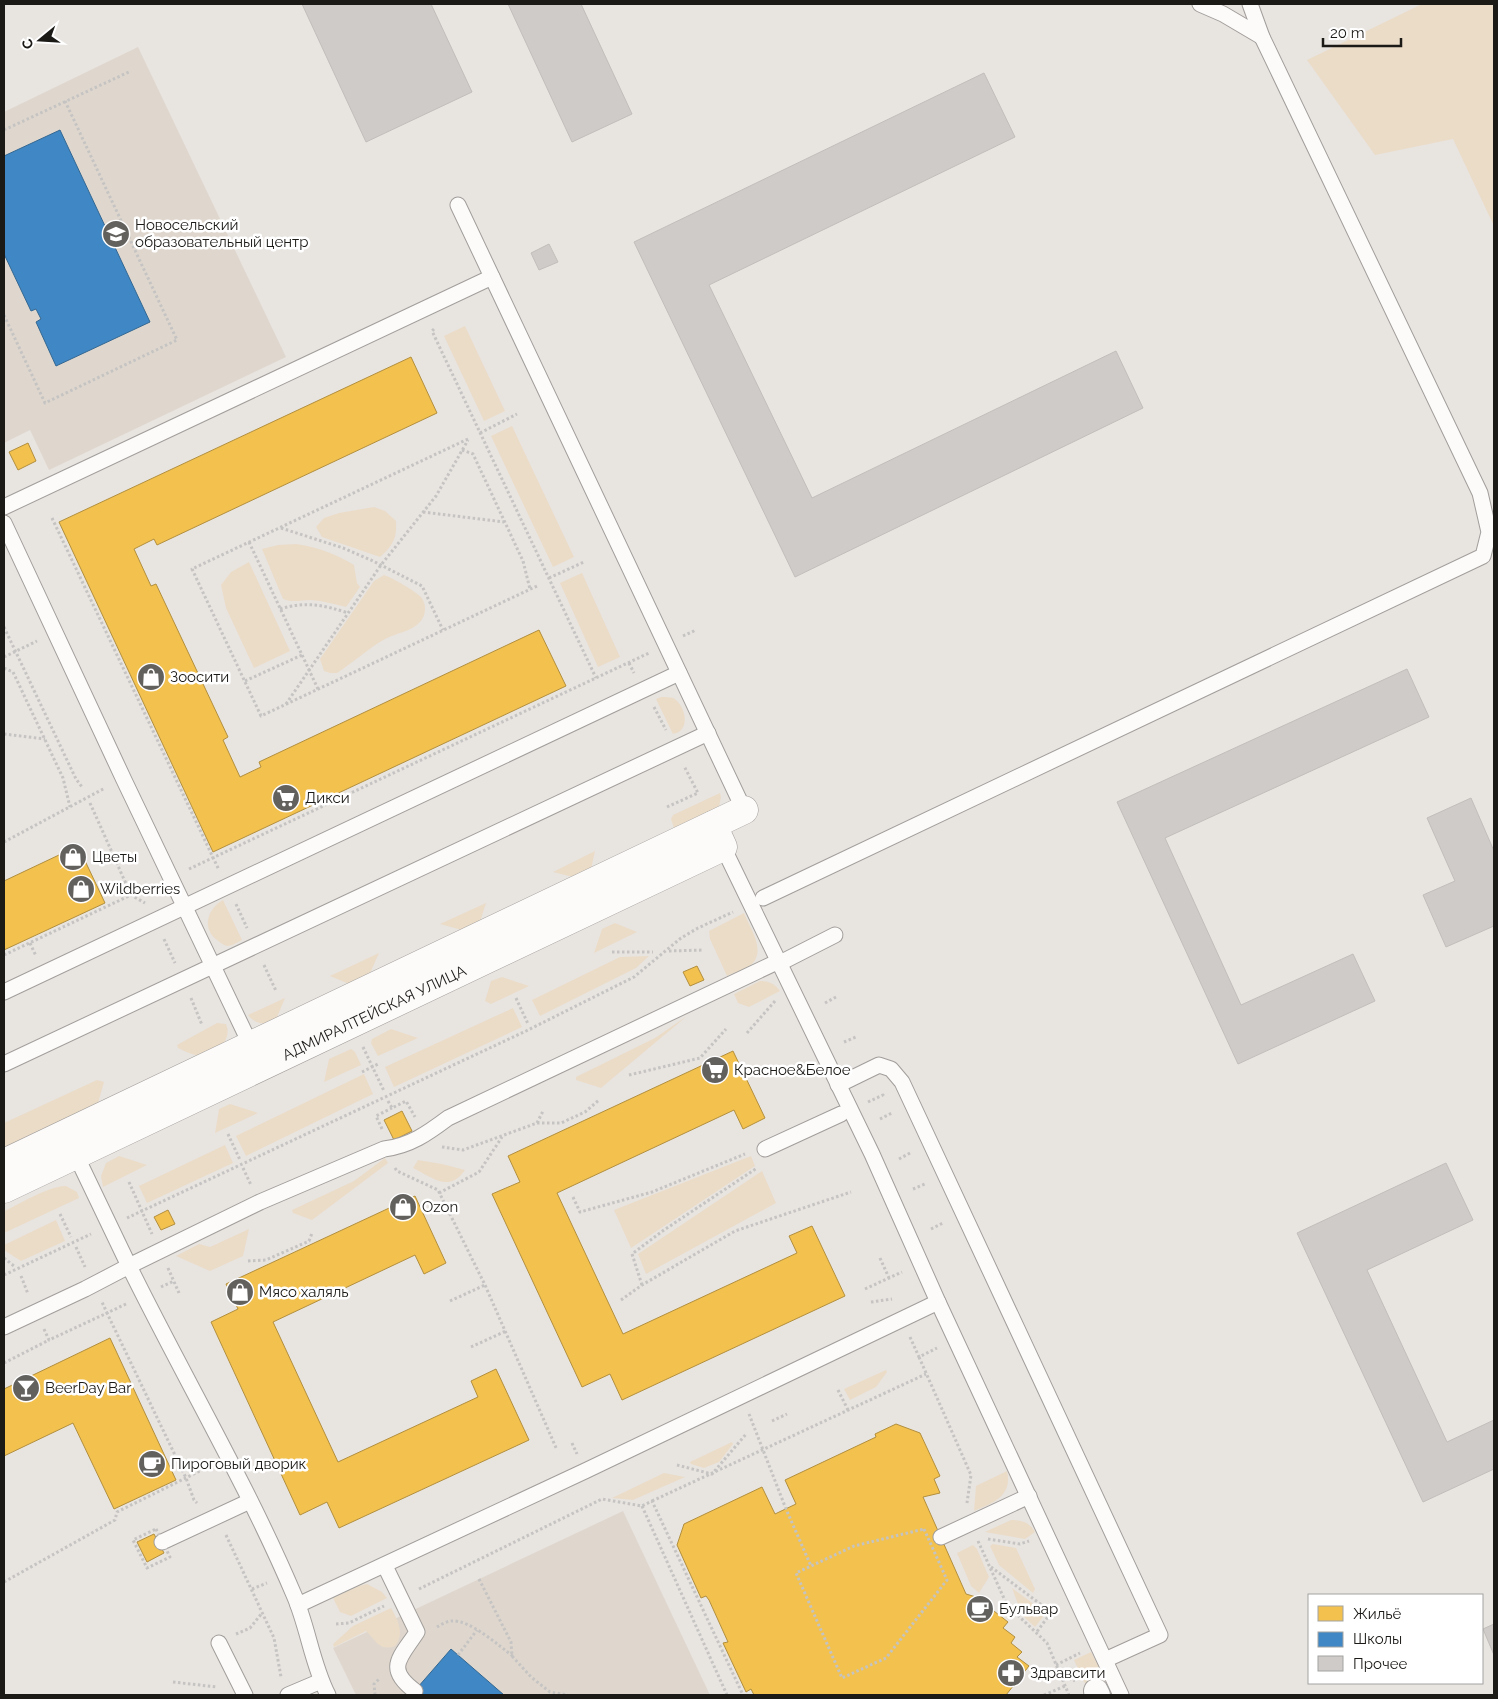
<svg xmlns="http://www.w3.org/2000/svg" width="1498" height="1699" font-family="Raleway,sans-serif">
	<rect width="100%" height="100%" fill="#e8e4e0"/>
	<!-- built -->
	<g fill="#dfd7ce">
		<polygon points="138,47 286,357 49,470 30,430 4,443 4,112"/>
		<polygon points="623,1511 710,1695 356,1695 333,1648"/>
	</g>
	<!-- green -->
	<g fill="#ebdcc8">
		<polygon points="1422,4 1494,4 1494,226 1453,139 1375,155 1307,60"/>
		<polygon points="465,326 505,411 484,421 444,336"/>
		<polygon points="512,426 574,557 553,567 491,436"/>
		<path d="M374,507L385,511L396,521C397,539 393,545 380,557L322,537L316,527L324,518L339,513Z"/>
		<path d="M296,544C317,547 336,554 354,565L357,583L360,587L346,607C334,604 323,601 311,600C301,600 293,603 283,599L262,549L278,545Z"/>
		<polygon points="249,562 290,651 254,668 226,608 221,585 231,572"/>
		<polygon points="582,573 620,657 598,667 560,583"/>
		<path d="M384,575C393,578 415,591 421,597C427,604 426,616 420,622C411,632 396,633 385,639C369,648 354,662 337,673H330L324,671L320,659L374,581Z"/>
		<path d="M661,697C665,697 670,697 673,698C683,703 690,723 680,731C678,733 675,733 673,734L656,699Z"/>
		<polygon points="720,793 721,797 718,812 674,828 671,819 673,815"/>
		<polygon points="595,851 590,874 581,879 553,872"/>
		<path d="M223,900L242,940C238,942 232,946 227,946C223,945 220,942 217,940C201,928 208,908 223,900Z"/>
		<polygon points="486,903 478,928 469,932 440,924"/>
		<path d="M744,913C750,928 766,950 752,964C746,970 734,972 727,976L710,939L709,931Z"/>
		<polygon points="615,923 637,932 594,953 602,929"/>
		<polygon points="379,953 367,980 354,986 330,976"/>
		<polygon points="649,956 636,968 540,1016 532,1000 620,957"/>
		<polygon points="502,977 529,986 491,1004 485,1001 491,981"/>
		<path d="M760,981C769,981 775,984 780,991L749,1007L738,1003L734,994Z"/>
		<path d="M285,998L275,1022C265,1026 254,1023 248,1015Z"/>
		<polygon points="513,1008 522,1027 394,1087 385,1067"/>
		<polygon points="687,1016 601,1088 576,1080 576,1077 655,1038"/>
		<path d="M217,1023L226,1024C233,1040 216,1055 200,1055C194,1056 184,1051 178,1048L177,1045Z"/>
		<polygon points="391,1029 418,1038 378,1056 371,1043 372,1039"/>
		<polygon points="351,1049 355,1052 361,1065 324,1082 329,1059"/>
		<polygon points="364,1074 373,1094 246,1156 236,1136"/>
		<polygon points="97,1080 104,1082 97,1107 4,1150 4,1123"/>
		<polygon points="230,1104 258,1113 215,1133 219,1109"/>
		<polygon points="225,1145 233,1163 147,1203 139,1186"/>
		<polygon points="119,1156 147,1165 103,1187 101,1176 106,1163"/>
		<polygon points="751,1156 755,1166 631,1248 614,1210"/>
		<polygon points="385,1158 388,1163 312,1220 293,1213 292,1210 354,1181"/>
		<path d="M418,1160L442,1164L465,1170C449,1193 433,1178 413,1168Z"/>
		<polygon points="762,1171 776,1203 646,1274 638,1254"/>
		<path d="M66,1186L77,1192L79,1198L4,1233V1211C23,1203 45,1187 66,1186Z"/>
		<polygon points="56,1220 65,1241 21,1261 4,1250 4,1245"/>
		<polygon points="249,1229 243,1256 210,1271 176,1256 199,1244 210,1247"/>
		<polygon points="886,1370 887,1372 876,1387 850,1400 844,1389"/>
		<polygon points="732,1442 733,1444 719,1462 704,1468 691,1464 690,1462"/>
		<path d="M1007,1471C1013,1496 993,1503 974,1511L976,1486Z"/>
		<polygon points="664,1473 685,1477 633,1500 612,1498"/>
		<path d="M1011,1520C1022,1520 1029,1522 1035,1532L1025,1539L985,1532Z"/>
		<polygon points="993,1544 1016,1548 1035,1589 1033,1593 999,1565 990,1546"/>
		<polygon points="973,1545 977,1549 989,1577 979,1593 971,1586 957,1553"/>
		<polygon points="367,1584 382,1592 387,1598 351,1616 340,1612 333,1598 359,1586"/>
		<polygon points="1012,1588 1046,1613 1035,1627 1022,1615"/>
		<path d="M391,1608C398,1620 405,1634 395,1646C379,1652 376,1640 366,1631L334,1647L333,1644L353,1626Z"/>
		<polygon points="1091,1652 1106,1680 1092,1688 1084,1682 1074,1660"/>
	</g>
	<!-- homes -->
	<g fill="#f2c14e" stroke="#b28f3e">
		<polygon points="411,357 437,413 157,545 154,539 134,549 151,586 156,584 228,737 223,740 240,777 261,767 259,762 539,630 566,686 213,852 59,522"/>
		<polygon points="28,443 36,461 18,470 9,452"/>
		<polygon points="78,846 105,903 4,950 4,881"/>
		<polygon points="697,966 704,980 690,986 683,972"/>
		<polygon points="733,1051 765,1118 743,1129 734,1110 557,1193 623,1334 797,1253 789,1236 812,1226 845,1296 622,1400 610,1374 582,1387 492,1194 520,1182 508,1156"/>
		<polygon points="402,1111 412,1131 394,1140 384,1120"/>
		<polygon points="415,1196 446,1263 424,1274 415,1255 273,1322 338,1462 478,1397 471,1381 496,1369 529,1440 339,1528 327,1502 300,1515 211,1322 238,1309 226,1284"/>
		<polygon points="168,1210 175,1224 161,1230 154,1217"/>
		<polygon points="110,1338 176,1480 114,1509 73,1423 4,1456 4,1389"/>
		<polygon points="896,1424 920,1433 940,1476 934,1479 940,1493 923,1497 966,1594 976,1597 1008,1622 1003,1628 1015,1637 1011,1643 1022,1652 1017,1657 1029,1666 1006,1695 754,1695 751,1689 746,1692 723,1643 728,1642 709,1600 706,1596 701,1598 677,1545 684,1524 762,1487 775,1514 796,1504 785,1480 876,1437 875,1434"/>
		<polygon points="154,1534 164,1553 147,1562 137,1542"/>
	</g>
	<!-- schools -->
	<g fill="#3f88c5" stroke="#346791">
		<polygon points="60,130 150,322 56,366 36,322 41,319 36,309 31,311 4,254 4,156"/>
		<polygon points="451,1649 504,1695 411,1695"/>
	</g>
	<!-- building -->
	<g fill="#cecbc8" stroke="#c1bebb">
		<polygon points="302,4 431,4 472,92 366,142"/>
		<polygon points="508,4 581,4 632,114 572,142"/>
		<polygon points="984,73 1015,137 709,285 812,498 1116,351 1143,408 795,577 634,242"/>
		<polygon points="549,244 558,262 539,270 531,253"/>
		<polygon points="1407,669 1429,717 1165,838 1241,1005 1353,954 1375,1001 1238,1064 1117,802"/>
		<polygon points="1471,798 1494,851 1494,926 1446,947 1423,895 1455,881 1427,818"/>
		<polygon points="1446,1163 1473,1220 1367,1270 1447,1442 1494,1420 1494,1469 1423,1502 1297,1233"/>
		<polygon points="1494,1624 1494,1655 1483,1629"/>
	</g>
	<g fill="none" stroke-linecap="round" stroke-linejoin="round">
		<!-- service casing -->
		<g stroke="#a19e9b" stroke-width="17">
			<g id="service">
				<polyline points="1200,4 1223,14 1262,37"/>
				<polyline points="458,205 744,810"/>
				<polyline points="4,507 492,277"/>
				<polyline points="4,523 124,780 254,1052"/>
				<polyline points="723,847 872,1154 938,1302 1121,1695"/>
				<polyline points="763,898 1483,556 1489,532 1480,493 1262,37 1250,4"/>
				<polyline points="780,963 835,935"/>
				<polyline points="4,992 679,673"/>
				<polyline points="4,1064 708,733"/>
				<polyline points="838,1085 879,1065 891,1069 902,1082 1160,1635 1105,1660"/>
				<path d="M73,1149L129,1266L260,1202L384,1149C410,1146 428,1133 448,1118L779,961"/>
				<polyline points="765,1149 841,1114"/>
				<path d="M4,1327L85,1289L129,1266C183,1376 246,1482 294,1595C308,1627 312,1664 328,1695"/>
				<polyline points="941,1537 1029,1496"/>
				<polyline points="162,1542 250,1501"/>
				<path d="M385,1566L417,1632C401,1657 384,1668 415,1691"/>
				<polyline points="298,1605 585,1471 938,1302"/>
				<polyline points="219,1643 245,1695"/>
				<polyline points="288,1695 321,1681"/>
			</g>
		</g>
		<!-- pedestrian casing -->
		<g stroke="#a19e9b" stroke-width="26">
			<polyline id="pedestrian" points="1096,1691 1098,1695"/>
		</g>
		<!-- minor casing -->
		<g stroke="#a19e9b" stroke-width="29">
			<g id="minor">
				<polyline points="4,1163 744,810"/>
				<path id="s1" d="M4,1189L723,847L713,825"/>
			</g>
		</g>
		<!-- path -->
		<g stroke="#c5c4c3" stroke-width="3" stroke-dasharray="2.5 2.5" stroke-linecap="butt">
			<polyline points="4,130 131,71"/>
			<polyline points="4,315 45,403 177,340 65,101"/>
			<polyline points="434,329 432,331 596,678"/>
			<polyline points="480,433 517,414"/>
			<polyline points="468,439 192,569 261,716 537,586"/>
			<polyline points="462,450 473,454 523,561 530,589"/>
			<polyline points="423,512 504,522"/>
			<polyline points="52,518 219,870"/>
			<polyline points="281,528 343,548 371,560 422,586 443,630"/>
			<polyline points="249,542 318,689"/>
			<polyline points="549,578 584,562"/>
			<path d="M280,609C306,601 324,605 348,613"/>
			<polyline points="4,627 76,779 82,787"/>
			<polyline points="683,636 696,630"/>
			<polyline points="4,657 37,641"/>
			<polyline points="629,663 634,673"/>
			<polyline points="4,668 13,672 63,778 70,807"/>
			<polyline points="245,681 302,655"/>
			<polyline points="286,704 381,565 436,496 468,440"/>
			<polyline points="654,707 666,730"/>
			<polyline points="4,734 45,739"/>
			<polyline points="90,803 131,895 145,903"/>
			<polyline points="667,807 698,793 684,766"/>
			<polyline points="4,842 105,788"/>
			<polyline points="189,869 649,653"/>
			<polyline points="236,904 247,928"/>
			<polyline points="164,939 175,963"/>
			<polyline points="30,943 36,956"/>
			<polyline points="669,951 704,950"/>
			<polyline points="612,952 653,952"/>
			<polyline points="4,955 152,885"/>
			<polyline points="264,965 276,991"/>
			<polyline points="191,998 202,1025"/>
			<polyline points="516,998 528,1024"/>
			<polyline points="825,1003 836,997"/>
			<polyline points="747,1033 775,1001"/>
			<polyline points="844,1042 856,1037"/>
			<polyline points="363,1047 384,1091"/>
			<polyline points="362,1072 378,1064"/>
			<polyline points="629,1075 700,1058 726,1029"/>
			<polyline points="388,1101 392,1108 406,1101 415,1117"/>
			<polyline points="868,1102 883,1095 884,1097"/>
			<polyline points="880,1119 892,1113"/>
			<polyline points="537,1123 561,1123 585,1112 599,1100"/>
			<polyline points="382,1129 376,1116 392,1108"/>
			<polyline points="228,1134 240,1160"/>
			<polyline points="442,1147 463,1150 537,1123 543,1111"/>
			<polyline points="899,1159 910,1153"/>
			<polyline points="243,1168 251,1185"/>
			<polyline points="395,1168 397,1171 438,1190 485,1285 557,1450"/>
			<polyline points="129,1182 152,1234"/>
			<polyline points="913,1189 925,1184"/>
			<polyline points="439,1193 479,1172 502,1137"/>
			<polyline points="573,1197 580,1212 652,1192 745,1154"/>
			<polyline points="60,1214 71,1237"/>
			<polyline points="127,1218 526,1031 634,977 681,938 698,928 733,912"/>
			<polyline points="931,1229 943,1223"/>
			<polyline points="76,1247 85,1267"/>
			<polyline points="4,1258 14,1266"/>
			<polyline points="880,1258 889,1278"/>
			<polyline points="248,1261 266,1260 309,1241 312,1233"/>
			<polyline points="168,1268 179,1293"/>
			<polyline points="4,1275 91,1234"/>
			<polyline points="21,1276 28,1294"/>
			<polyline points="642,1285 632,1254 664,1230 757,1168"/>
			<polyline points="161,1287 174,1281"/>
			<polyline points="865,1289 902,1272"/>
			<polyline points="621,1300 642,1285 735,1231 851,1192"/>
			<polyline points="450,1301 485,1285"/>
			<polyline points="871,1302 892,1299"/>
			<polyline points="126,1304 107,1313 186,1478 194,1500 197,1503"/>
			<polyline points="44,1329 49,1340 107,1313 102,1302"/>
			<polyline points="910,1337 919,1357 937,1348"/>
			<polyline points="471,1347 506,1331"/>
			<polyline points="919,1357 971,1475 967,1503"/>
			<polyline points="4,1363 49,1340"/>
			<polyline points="838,1390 848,1410"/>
			<polyline points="749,1414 786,1509 811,1566"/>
			<polyline points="772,1421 787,1414"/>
			<polyline points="572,1443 577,1454"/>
			<polyline points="677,1465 712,1474 747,1433"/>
			<polyline points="652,1501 926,1374"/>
			<polyline points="642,1506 727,1695"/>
			<polygon points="156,1529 170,1557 147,1568 133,1540"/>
			<polygon points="924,1529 947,1580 886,1658 842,1678 796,1573 854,1546"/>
			<polyline points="226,1535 274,1638 281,1677"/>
			<polyline points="988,1539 1020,1544 1029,1541"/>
			<polyline points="978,1541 1007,1605 1047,1643 1069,1695"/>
			<polyline points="991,1567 1047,1609 1050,1614 1036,1633"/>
			<polyline points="479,1579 511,1642 512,1656 531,1677 550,1692 568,1695"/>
			<polyline points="4,1582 115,1520 117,1512 210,1466"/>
			<polyline points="252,1589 267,1583"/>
			<polyline points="419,1589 602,1499 642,1506 652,1501 743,1695"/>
			<polyline points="336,1624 349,1623 384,1606"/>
			<path d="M437,1627C440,1625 447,1621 451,1621C470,1619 499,1646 514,1657"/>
			<polyline points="236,1634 250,1628 262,1613"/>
			<polyline points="458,1655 477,1630"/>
			<polyline points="1056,1665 1080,1653"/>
			<polyline points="1060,1674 1075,1681"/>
			<polyline points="173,1682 217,1687"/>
			<polyline points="375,1695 374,1684 380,1678"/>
			<polyline points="1044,1695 1065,1686"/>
		</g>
		<!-- service -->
		<use href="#service" stroke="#fcfbfa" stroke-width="15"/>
		<!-- pedestrian -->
		<use href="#pedestrian" stroke="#fcfbfa" stroke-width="24"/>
		<!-- minor -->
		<use href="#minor" stroke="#fcfbfa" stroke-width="28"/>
	</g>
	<!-- icons -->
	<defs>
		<g id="school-disc" transform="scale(1.4375)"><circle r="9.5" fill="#63615d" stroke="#fff"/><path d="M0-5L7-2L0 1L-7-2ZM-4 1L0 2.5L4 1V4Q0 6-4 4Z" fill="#fff"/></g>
		<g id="shop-disc" transform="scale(1.4375)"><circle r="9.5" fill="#63615d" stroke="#fff"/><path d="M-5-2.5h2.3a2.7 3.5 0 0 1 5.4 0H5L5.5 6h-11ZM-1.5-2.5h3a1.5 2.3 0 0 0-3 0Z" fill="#fff"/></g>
		<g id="supermarket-disc" transform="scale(1.4375)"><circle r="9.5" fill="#63615d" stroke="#fff"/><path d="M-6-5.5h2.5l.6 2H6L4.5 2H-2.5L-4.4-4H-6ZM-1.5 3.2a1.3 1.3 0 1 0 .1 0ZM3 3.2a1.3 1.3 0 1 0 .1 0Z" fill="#fff"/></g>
		<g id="bar-disc" transform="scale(1.4375)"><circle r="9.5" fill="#63615d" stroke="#fff"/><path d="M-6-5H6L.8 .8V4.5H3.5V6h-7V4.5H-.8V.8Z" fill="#fff"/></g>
		<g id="cafe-disc" transform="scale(1.4375)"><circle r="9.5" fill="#63615d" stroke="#fff"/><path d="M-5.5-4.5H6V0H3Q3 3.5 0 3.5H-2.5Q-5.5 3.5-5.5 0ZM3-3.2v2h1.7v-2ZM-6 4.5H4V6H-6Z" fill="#fff"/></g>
		<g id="pharmacy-disc" transform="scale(1.4375)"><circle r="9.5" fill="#63615d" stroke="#fff"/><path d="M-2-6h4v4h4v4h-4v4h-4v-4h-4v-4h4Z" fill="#fff"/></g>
	</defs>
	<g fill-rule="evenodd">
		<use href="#school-disc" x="116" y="234"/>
		<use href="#shop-disc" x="151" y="677"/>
		<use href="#supermarket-disc" x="286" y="798"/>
		<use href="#shop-disc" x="73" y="857"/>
		<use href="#shop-disc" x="81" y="889"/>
		<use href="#supermarket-disc" x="715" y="1070"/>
		<use href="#shop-disc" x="403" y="1207"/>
		<use href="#shop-disc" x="240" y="1292"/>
		<use href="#bar-disc" x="26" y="1388"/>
		<use href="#cafe-disc" x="152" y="1464"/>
		<use href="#cafe-disc" x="980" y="1609"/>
		<use href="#pharmacy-disc" x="1011" y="1673"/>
	</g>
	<g text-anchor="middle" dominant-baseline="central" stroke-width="5" stroke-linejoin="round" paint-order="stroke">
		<!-- poi labels -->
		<g font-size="15" fill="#1c1a17" stroke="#fff" text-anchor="start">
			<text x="135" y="225">Новосельский<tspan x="135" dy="17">образовательный центр</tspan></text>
			<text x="170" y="677">Зоосити</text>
			<text x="305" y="798">Дикси</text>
			<text x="92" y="857">Цветы</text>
			<text x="100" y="889">Wildberries</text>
			<text x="734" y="1070">Красное&amp;Белое</text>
			<text x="422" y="1207">Ozon</text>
			<text x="259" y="1292">Мясо халяль</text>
			<text x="45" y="1388">BeerDay Bar</text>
			<text x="171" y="1464">Пироговый дворик</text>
			<text x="999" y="1609">Бульвар</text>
			<text x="1030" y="1673">Здравсити</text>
		</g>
		<!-- street labels -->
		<g font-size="15" fill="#1c1a17" stroke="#fff">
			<text stroke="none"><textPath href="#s1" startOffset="410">АДМИРАЛТЕЙСКАЯ УЛИЦА</textPath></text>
		</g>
	</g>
	<!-- border -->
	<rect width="1498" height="1699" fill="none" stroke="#1c1a17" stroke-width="10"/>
	<!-- legend -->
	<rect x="1308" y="1594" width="175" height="90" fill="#ffffff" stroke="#a4a3a2"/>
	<rect x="1318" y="1606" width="25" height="15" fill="#f2c14e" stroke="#a4a3a2"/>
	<text x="1353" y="1619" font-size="15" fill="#1c1a17">Жильё</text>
	<rect x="1318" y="1632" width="25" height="15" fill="#3f88c5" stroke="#a4a3a2"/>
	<text x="1353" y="1644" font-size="15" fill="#1c1a17">Школы</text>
	<rect x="1318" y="1656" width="25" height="15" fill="#cecbc8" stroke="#a4a3a2"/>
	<text x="1353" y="1669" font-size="15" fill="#1c1a17">Прочее</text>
	<!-- north arrow -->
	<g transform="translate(40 40) rotate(252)" stroke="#ffffff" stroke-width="4" paint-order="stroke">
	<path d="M0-4L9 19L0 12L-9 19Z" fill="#1c1a17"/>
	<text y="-8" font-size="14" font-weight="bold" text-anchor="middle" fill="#1c1a17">С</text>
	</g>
	<!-- scale -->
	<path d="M1323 38v8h78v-8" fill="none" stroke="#1c1a17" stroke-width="2.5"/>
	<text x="1330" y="38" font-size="15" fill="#1c1a17" stroke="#ffffff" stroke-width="4" paint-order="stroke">20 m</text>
</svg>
